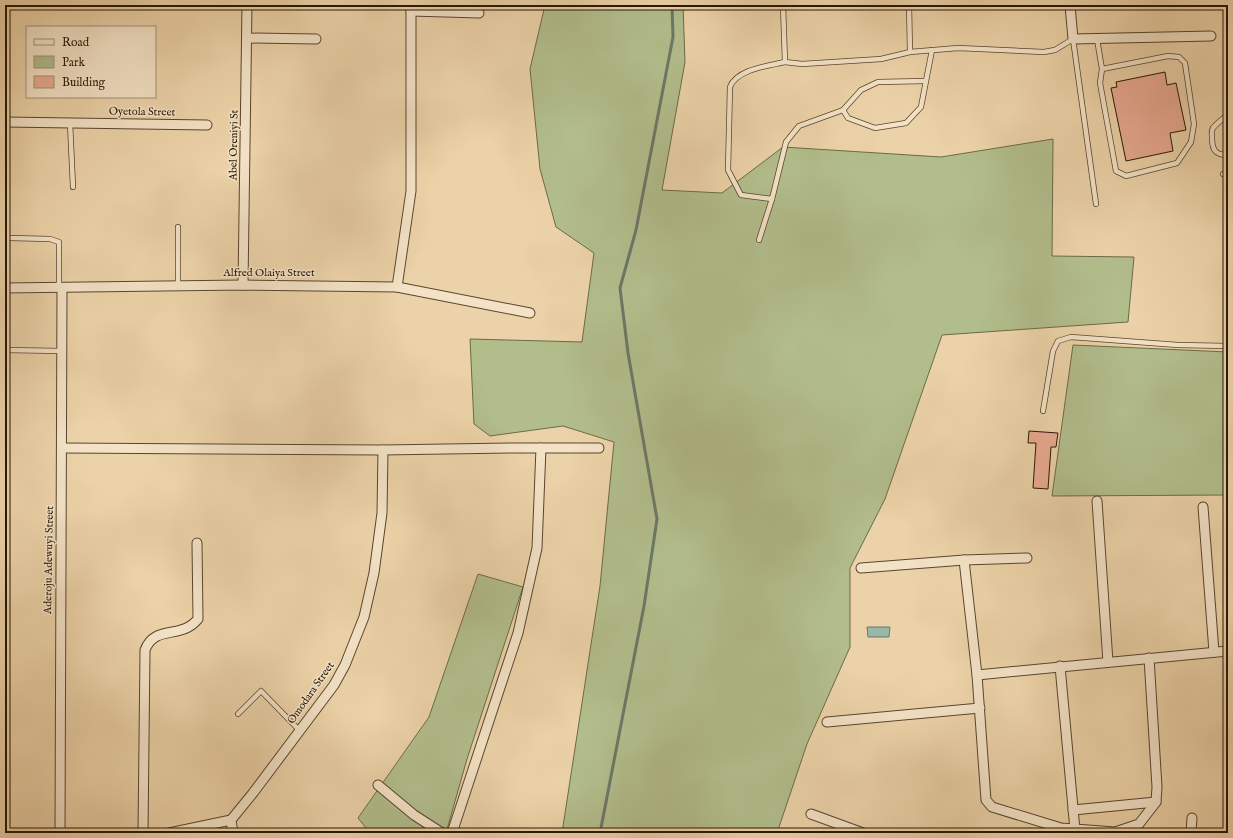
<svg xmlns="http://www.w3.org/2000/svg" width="1233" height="838" font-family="'IM FELL English',serif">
	<rect width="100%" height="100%" fill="#ecd2a8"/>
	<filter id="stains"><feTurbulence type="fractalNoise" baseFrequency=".005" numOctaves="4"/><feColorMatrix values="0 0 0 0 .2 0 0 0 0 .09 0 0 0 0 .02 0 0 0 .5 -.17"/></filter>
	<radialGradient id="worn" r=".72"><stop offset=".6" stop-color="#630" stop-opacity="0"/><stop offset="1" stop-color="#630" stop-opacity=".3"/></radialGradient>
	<!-- green -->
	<g fill="#b2bd8c" stroke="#6c6a48">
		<polygon points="545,5 683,5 685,62 662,190 722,193 783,147 941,157 1053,139 1052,256 1134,257 1128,322 942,335 885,499 850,568 850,647 807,744 777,833 562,833 600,586 614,442 563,426 490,436 474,424 470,339 582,342 594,253 556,227 540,169 530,69"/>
		<polygon points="1073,345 1228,352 1228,495 1052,496"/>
		<polygon points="478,574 523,587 467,759 446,833 370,833 358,818 429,717"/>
	</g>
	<!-- water -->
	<polygon fill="#99b8a8" stroke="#6b7867" points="867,627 890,627 889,637 868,637"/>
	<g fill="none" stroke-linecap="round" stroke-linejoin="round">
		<!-- stream -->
		<polyline stroke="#6b7867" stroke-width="3" points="600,833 644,606 657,519 628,353 620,288 636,230 673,37 672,5"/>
	</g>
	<!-- building -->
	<g fill="#e9aa92" stroke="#261805">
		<polygon points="1165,72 1167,85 1176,83 1186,130 1170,133 1173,151 1126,161 1111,88 1117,87 1116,82"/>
		<polygon points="1029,431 1058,433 1056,447 1051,447 1048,489 1033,488 1036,443 1028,443"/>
	</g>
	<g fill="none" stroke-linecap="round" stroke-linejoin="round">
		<!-- lane casing -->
		<g stroke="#58462e" stroke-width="6">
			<g id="lane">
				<polyline points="783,5 785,62 802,64 881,59 910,52 958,48 1044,52 1055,50 1073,39 1096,204"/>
				<polyline points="909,5 910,52"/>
				<polyline points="1097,39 1102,69 1100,83 1116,171 1126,176 1177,163 1191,142 1194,124 1185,63 1179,57 1168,56 1102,69"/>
				<path d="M785,62C768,66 737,69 730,87L728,170L741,195L772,199L786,142L799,126L843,110L848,118L875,128L906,123L921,107L932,50"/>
				<polyline points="843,110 861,90 878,82 925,81"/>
				<path d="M1228,114C1223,119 1217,123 1213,128C1211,131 1212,134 1212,137C1212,150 1215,155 1228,155"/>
				<polyline points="70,123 73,187"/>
				<polyline points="1223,174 1228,174"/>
				<polyline points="178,227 178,286"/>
				<polyline points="10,238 50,239 59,242 59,288"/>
				<polyline points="759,240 772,199"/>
				<polyline points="5,350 61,351"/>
				<polyline points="1043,411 1053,351 1058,341 1071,337 1178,345 1228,346"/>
				<polyline points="238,714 261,691 300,731"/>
			</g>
		</g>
		<!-- street casing -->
		<g stroke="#58462e" stroke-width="11">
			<g id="street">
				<polyline points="1070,5 1073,39 1211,36"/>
				<polyline points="411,11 479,13"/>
				<polyline points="247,38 316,39"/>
				<polyline points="5,122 207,125"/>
				<polyline points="243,285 247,5"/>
				<polyline points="397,287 411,191 411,5"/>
				<polyline points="5,288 243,285 397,287 530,313"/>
				<polyline points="62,448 383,450 510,448 599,448"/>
				<polyline points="1097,501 1108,662"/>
				<polyline points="1203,507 1214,652"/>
				<polyline points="964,560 977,675 986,800 992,807 1061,828 1115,832 1139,824 1156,802 1157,787 1149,658"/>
				<polyline points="861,568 964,560 1027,558"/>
				<polyline points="1060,666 1075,830"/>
				<polyline points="977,675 1228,651"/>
				<polyline points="827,722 980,708"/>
				<polyline points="378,785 414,815 442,833"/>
				<polyline points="1073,810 1156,802"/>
				<polyline points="811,814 863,833"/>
				<polyline points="231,820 233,833"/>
				<polyline points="60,833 62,288"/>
				<path d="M143,833L145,650C155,624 181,640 198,619L197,543"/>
				<polyline points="169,833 231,820 253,793 334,685 345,665 364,617 374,573 382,513 383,450"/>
				<polyline points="452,833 518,633 537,548 541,448"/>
				<polyline points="1191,833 1192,818"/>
			</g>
		</g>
		<!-- lane -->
		<use href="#lane" stroke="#f3e2c6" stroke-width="4.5"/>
		<!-- street -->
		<use href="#street" stroke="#f3e2c6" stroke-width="9"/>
	</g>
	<g text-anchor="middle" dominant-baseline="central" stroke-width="3" stroke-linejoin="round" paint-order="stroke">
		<!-- street labels -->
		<g font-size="11" fill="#261805" stroke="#f3e2c6">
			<text transform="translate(142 112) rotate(1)">Oyetola Street</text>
			<text transform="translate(234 145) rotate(-89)">Abel Oreniyi St</text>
			<text x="269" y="273">Alfred Olaiya Street</text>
			<text transform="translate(49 560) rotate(-89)">Aderoju Adewuyi Street</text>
			<text transform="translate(311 693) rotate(-55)">Omodara Street</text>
		</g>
	</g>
	<!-- margin -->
	<rect width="1233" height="838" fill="none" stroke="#ecd2a8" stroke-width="20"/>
	<rect x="6" y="6" width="1221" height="826" fill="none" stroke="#261805" stroke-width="2"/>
	<rect x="10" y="10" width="1213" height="818" fill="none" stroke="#261805"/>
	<!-- legend -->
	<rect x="26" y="26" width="130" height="72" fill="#f3e2c6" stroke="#a19179"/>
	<rect x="34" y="39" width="20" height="6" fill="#f3e2c6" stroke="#a19179"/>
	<text x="62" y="46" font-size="12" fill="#261805">Road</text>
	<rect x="34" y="56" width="20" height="12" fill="#b2bd8c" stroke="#a19179"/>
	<text x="62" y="66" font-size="12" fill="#261805">Park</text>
	<rect x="34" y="76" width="20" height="12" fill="#e9aa92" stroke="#a19179"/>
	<text x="62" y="86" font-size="12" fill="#261805">Building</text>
	<rect width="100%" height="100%" filter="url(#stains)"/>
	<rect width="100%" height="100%" fill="url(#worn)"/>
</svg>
